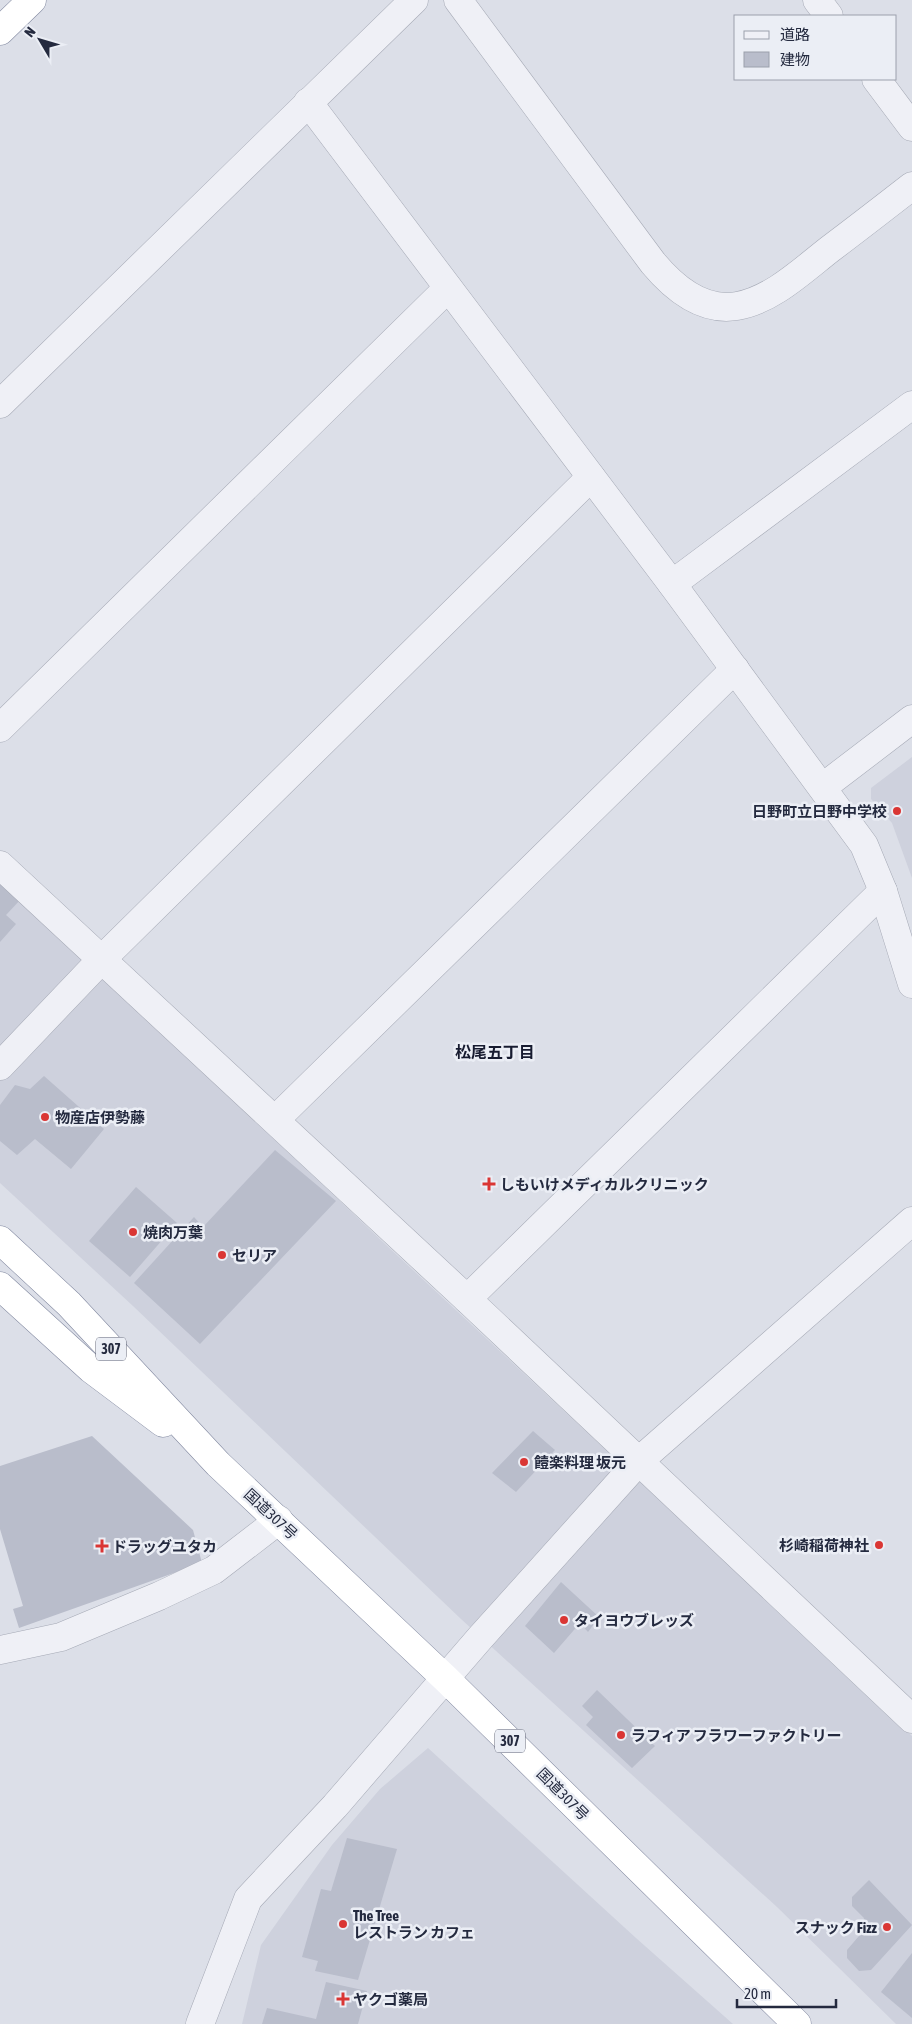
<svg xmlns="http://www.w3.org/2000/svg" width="912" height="2024" font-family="'Asap Condensed','Noto Sans JP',sans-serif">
	<rect width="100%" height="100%" fill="#dcdfe8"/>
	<!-- built -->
	<g fill="#ced1dd">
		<polygon points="912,757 912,878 892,823 871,799 871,788"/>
		<polygon points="0,878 383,1242 912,1736 912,2024 896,2024 777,1907 461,1619 133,1306 0,1183"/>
		<polygon points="428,1748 636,1938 733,2024 242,2024 261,1945 332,1845 380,1789"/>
	</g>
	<!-- building -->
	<g fill="#b9bdcb">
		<polygon points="0,880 21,899 6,915 16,924 0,942"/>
		<polygon points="44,1076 104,1129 71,1169 35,1139 17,1155 0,1141 0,1105 15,1085 30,1089"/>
		<polygon points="275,1150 336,1201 200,1344 134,1283 194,1217 203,1227"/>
		<polygon points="136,1187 177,1223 130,1277 89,1241"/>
		<polygon points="533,1431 555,1450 516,1492 492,1473"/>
		<polygon points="92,1436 193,1530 202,1563 19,1628 13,1609 23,1606 0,1529 0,1466"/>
		<polygon points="561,1582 599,1617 588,1632 580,1623 554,1653 525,1626"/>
		<polygon points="597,1690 655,1746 632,1768 586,1725 593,1717 582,1706"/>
		<polygon points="347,1838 397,1849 358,1980 315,1971 318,1961 302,1957 321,1889 331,1891"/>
		<polygon points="869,1880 912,1925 871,1970 859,1971 847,1958 847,1950 865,1929 863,1923 864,1918 852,1906 852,1897"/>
		<polygon points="912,1953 912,2018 881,1992"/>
		<polygon points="326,1982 367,1991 358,2024 262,2024 267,2008 316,2019"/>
	</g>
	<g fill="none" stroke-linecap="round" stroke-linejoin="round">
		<!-- minor casing -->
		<g stroke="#a5a9b5" stroke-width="29">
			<g id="minor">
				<polyline points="817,0 829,16"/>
				<polyline points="876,79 912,127"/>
				<polyline points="308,102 672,584 864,845 883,891 912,984"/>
				<polyline points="0,404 414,0"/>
				<polyline points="672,584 912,405"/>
				<polyline points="0,728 448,288"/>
				<polyline points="823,787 912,719"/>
				<polyline points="0,865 467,1299 912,1719"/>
				<polyline points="0,1066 102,959 591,477"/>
				<polyline points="275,1120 735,669"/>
				<polyline points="467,1299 883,891"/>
				<polyline points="0,1650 61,1637 159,1596 214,1570 279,1520"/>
				<polyline points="200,2024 248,1899 335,1806 480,1638 639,1461 912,1221"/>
			</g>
		</g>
		<!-- tertiary casing -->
		<g stroke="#a5a9b5" stroke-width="29">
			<path id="tertiary" d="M458,0L653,263C673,287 702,312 737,306C772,300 803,270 830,249C858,228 885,207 912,186"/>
		</g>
		<!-- trunk casing -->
		<g stroke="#8289a0" stroke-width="29">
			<g id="trunk">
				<polyline points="0,31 32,0"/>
				<polyline points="0,1240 69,1304 218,1464 446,1679 797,2024"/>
				<polyline points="0,1286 91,1369 163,1423"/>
			</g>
		</g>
		<!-- minor -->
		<use href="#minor" stroke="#eff0f6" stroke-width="28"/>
		<!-- tertiary -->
		<use href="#tertiary" stroke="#eff0f6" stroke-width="28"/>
		<!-- trunk -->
		<use href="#trunk" stroke="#fff" stroke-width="28"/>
	</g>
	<!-- markers -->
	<g fill="#da3634" stroke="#ebeef5" stroke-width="2">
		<circle cx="897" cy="811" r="5"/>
		<circle cx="45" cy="1117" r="5"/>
		<path d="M486.5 1176.5h5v5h5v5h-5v5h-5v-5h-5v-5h5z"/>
		<circle cx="133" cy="1232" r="5"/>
		<circle cx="222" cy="1255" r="5"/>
		<circle cx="524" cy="1462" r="5"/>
		<circle cx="879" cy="1545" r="5"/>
		<path d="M99.5 1538.5h5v5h5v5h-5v5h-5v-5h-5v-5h5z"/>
		<circle cx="564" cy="1620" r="5"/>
		<circle cx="621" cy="1735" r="5"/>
		<circle cx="343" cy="1924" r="5"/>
		<circle cx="887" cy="1927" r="5"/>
		<path d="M340.5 1991.5h5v5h5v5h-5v5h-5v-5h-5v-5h5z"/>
	</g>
	<g text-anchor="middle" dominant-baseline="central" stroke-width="5" stroke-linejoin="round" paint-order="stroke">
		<!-- shield labels -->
		<g fill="#ebeef5" stroke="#606576" stroke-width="1">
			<rect x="96" y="1337.5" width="30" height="23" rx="4"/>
			<rect x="495" y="1729.5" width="30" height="23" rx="4"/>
		</g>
		<g font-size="14" font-weight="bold" fill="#242a3f">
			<text x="111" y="1349">307</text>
			<text x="510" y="1741">307</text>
		</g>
		<!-- poi labels -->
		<g font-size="15" font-weight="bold" fill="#242a3f" stroke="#ebeef5" text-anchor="start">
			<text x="887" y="811" text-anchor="end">日野町立日野中学校</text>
			<text x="55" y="1117">物産店伊勢藤</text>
			<text x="500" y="1184">しもいけメディカルクリニック</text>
			<text x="143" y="1232">焼肉万葉</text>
			<text x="232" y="1255">セリア</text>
			<text x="534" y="1462">饐楽料理 坂元</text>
			<text x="869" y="1545" text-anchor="end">杉崎稲荷神社</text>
			<text x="112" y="1546">ドラッグユタカ</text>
			<text x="574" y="1620">タイヨウブレッズ</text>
			<text x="631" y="1735">ラフィア フラワーファクトリー</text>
			<text x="353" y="1915">The Tree<tspan x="353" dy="17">レストラン カフェ</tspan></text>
			<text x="877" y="1927" text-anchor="end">スナック Fizz</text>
			<text x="353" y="1999">ヤクゴ薬局</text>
		</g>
		<!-- street labels -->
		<g font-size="15" fill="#242a3f" stroke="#ebeef5">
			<text transform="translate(271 1514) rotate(43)">国道307号</text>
			<text transform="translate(563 1794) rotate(45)">国道307号</text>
		</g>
		<!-- neighbourhood labels -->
		<g font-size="16" font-weight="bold" fill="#171b30" stroke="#ebeef5">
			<text x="495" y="1052">松尾五丁目</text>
		</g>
	</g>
	<!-- legend -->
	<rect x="734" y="15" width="162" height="65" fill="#ebeef5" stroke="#9ba0ac"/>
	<rect x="744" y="31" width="25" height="8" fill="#eff0f6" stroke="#9ba0ac"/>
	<text x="780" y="40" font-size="15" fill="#242a3f">道路</text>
	<rect x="744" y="52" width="25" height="15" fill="#b9bdcb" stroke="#9ba0ac"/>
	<text x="780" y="65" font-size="15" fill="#242a3f">建物</text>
	<!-- north arrow -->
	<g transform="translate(40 40) rotate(308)" stroke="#ebeef5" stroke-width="4" paint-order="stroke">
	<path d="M0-4L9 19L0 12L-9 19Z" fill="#242a3f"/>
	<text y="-8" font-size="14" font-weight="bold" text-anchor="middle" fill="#242a3f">N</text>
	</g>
	<!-- scale -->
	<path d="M737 1999v8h99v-8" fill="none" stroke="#242a3f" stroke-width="2.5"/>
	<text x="744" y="1999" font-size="15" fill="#242a3f" stroke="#ebeef5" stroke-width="4" paint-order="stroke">20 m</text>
</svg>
